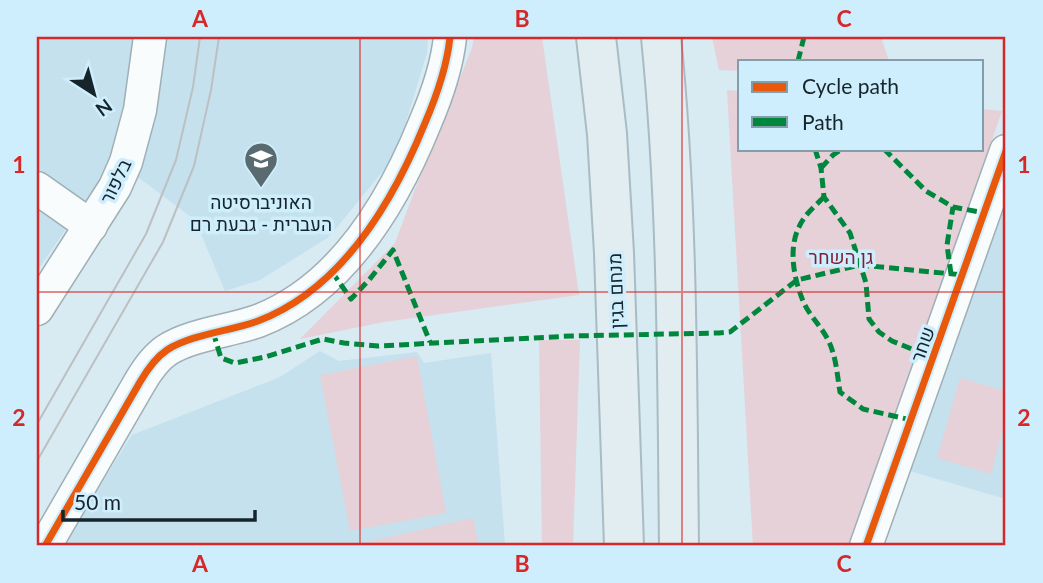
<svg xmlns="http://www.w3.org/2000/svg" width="1043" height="583" font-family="Lato,Heebo,sans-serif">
	<rect width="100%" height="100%" fill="#d8eaf2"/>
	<!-- built -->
	<g fill="#c5e1ee">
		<polygon points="37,37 428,37 427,53 396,155 329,237 260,280 225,291 195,220 114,159 37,271"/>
		<polygon points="1006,203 1006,499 906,470"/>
		<polygon points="320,351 339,361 417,352 424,363 491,353 505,546 62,546 132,435 280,377"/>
	</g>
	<!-- green -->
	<g fill="#e5d1d7">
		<polygon points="474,37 542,37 579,295 384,322 300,339 395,243 417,184 472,48"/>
		<polygon points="712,37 881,37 889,61 740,61 740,71 719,70"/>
		<polygon points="727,90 740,91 740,149 982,149 982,109 1002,111 938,296 868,546 753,546"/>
		<polygon points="539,340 580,340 573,546 542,546"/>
		<polygon points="417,356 446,513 350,531 320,375"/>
		<polygon points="960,378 1006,391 1006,417 991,474 937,458"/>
		<polygon points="473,518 479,546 362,546 362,543"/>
	</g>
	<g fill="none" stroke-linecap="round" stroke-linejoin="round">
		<!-- minor casing -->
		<g stroke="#9fafb6" stroke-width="35">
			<g id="minor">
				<polyline points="37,188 91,226"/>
				<polyline points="37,309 115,187 126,162 140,110 150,37"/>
				<path d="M45,546L140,382C147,370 155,358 167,350C192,334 231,331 258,321C342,289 393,202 425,123C437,95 447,67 450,37"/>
				<polyline points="866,546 1006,151"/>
			</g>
		</g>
		<!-- highway casing -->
		<g stroke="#a9bbc3" stroke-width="42">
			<g id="highway">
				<polyline points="596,37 607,134 614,253 624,546"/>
				<path d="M661,37C678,206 677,376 679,546"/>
			</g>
		</g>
		<!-- minor -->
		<use href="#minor" stroke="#f9fcfd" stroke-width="32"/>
		<!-- highway -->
		<use href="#highway" stroke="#e2edf1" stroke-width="38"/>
		<!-- tram -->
		<g stroke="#bcc0c2" stroke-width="2">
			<polyline points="37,424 146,234 176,160 193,87 200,37"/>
			<polyline points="37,461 163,242 194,166 211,90 219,37"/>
		</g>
		<!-- quiet -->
		<g stroke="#00873e" stroke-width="5" stroke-dasharray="10 5" stroke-linecap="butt">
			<polyline points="798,61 804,37"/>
			<polyline points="815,149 821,168 824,197 850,233 866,283 869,319 879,332 892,341 934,358"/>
			<polyline points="884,149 926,191 953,207 985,213"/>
			<polyline points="821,168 833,155 842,149"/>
			<path d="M824,197C815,206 804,215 799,227C788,249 794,279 803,301C809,315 820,325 827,338C836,354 837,374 840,392L863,409L911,420"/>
			<polyline points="332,272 351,299 369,280 393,250 430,342"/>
			<polyline points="951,274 947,245 953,207"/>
			<polyline points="213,332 221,358 235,363 265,357 323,339 344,343 378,346 571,336 719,333 730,332 797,280 860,265 963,275"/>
		</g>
		<!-- cycleway casing -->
		<g stroke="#ceeefd" stroke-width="11">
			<g id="cycleway">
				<path d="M45,546L140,382C147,370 155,358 167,350C192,334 231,331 258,321C342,289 393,202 425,123C437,95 447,67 450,37"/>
				<polyline points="866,546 1006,151"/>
			</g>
		</g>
		<!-- cycleway -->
		<use href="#cycleway" stroke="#e8590c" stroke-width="7"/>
	</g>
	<!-- grid -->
	<path fill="none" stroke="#d62828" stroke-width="2" stroke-opacity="0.55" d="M360,37V546M682,37V546M37,292H1006"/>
	<!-- icons -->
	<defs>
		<g id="university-pin" transform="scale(1.75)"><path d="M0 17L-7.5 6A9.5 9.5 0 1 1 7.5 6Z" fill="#5a6a71" stroke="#ceeefd"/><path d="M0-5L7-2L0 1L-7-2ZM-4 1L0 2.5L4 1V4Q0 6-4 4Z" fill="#fff"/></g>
	</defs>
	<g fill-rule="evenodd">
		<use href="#university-pin" x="261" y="159"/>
	</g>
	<g text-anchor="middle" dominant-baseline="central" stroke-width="7" stroke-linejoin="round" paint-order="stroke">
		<!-- street labels -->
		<g font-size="19" fill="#16252c" stroke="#ceeefd">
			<text transform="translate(115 181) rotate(-64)">בלפור</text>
			<text transform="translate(615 291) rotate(-92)">מנחם בגין</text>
			<text transform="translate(922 344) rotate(-70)">שחר</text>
		</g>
		<!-- poi labels -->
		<g font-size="19" fill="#16252c" stroke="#ceeefd">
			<text x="261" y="201">האוניברסיטה<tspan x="261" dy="22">העברית - גבעת רם</tspan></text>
		</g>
		<!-- park labels -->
		<g font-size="19" fill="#7d1f33" stroke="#ceeefd">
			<text x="841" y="256">גן השחר</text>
		</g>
	</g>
	<!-- border -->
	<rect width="1043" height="583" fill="none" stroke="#ceeefd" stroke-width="77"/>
	<!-- legend -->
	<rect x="738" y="60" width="245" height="91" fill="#ceeefd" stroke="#849ea9" stroke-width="2"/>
	<rect x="752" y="82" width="35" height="10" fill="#e8590c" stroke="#849ea9" stroke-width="2"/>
	<text x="802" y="94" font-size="21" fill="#16252c">Cycle path</text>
	<rect x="752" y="117" width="35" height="10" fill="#00873e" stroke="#849ea9" stroke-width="2"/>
	<text x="802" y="130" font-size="21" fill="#16252c">Path</text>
	<!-- north arrow -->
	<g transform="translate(94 94) rotate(144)" stroke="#ceeefd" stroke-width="5" paint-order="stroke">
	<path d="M0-5L12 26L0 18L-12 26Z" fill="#16252c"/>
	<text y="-10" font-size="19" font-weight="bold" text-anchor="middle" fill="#16252c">N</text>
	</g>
	<!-- scale -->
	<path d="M63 510v10h192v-10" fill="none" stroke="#16252c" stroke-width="3.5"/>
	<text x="74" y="510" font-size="21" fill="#16252c" stroke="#ceeefd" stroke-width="5" paint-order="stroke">50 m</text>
	<rect x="38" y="38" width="966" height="506" fill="none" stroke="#d62828" stroke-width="2.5"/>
	<g font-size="23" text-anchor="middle" font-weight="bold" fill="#d62828">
		<text x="200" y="27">A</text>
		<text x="522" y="27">B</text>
		<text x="844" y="27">C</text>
		<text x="19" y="173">1</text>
		<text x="1024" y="173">1</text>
		<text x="19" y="426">2</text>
		<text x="1024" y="426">2</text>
		<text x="200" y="572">A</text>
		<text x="522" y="572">B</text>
		<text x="844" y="572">C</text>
	</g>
</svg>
